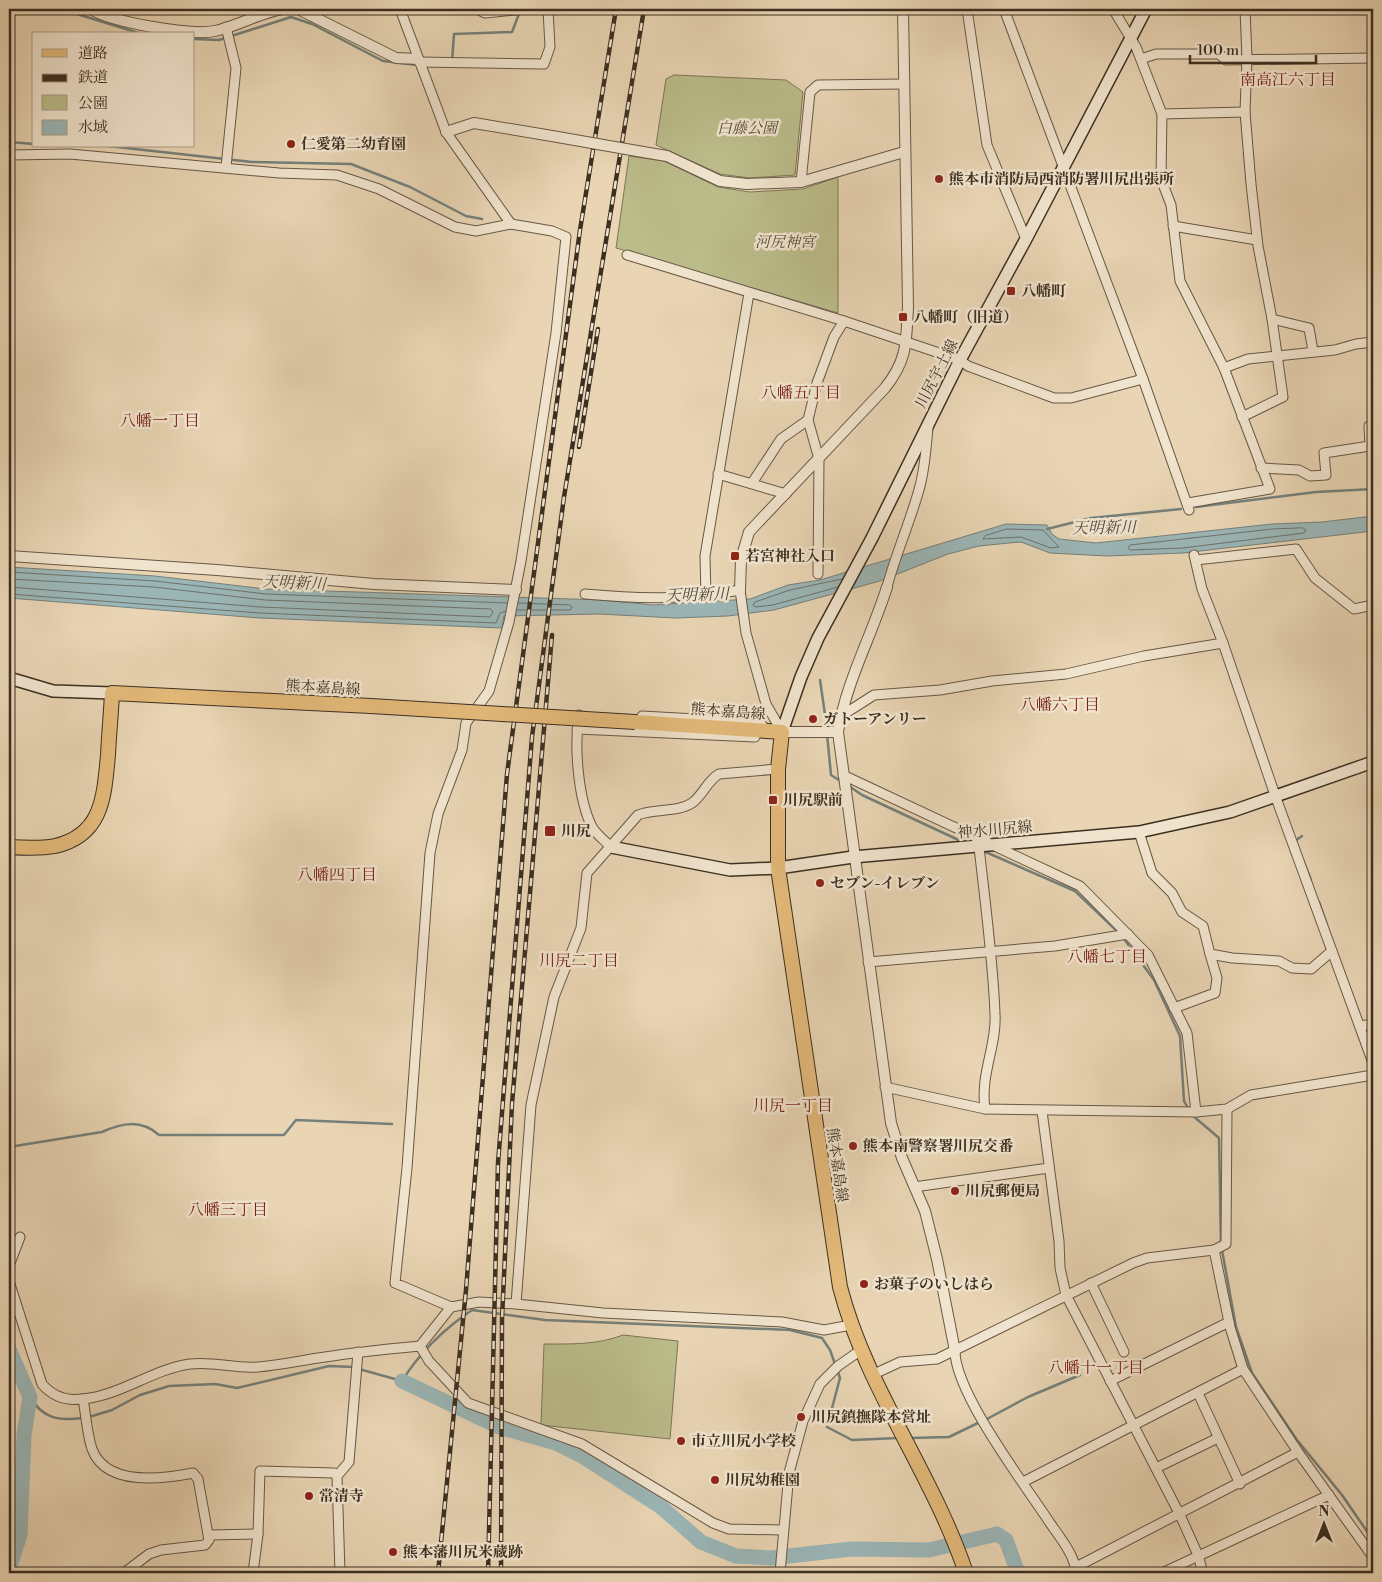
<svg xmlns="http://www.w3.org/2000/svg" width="1382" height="1582" font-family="'Libre Bodoni','Noto Serif JP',serif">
	<rect width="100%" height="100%" fill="#e9d5b4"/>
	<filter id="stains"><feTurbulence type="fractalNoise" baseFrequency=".004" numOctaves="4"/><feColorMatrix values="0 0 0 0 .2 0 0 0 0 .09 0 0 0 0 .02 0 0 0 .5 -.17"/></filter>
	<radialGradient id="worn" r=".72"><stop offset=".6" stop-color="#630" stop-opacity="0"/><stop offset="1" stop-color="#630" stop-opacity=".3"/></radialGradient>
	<!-- green -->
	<g fill="#bbbc8a" stroke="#7c7656">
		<polygon points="674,75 786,80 803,92 795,175 749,178 720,174 656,145 666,79"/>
		<polygon points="629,156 664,161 718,187 750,192 803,189 838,177 838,313 616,248"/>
		<path d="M623,1335L678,1341L670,1439L541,1425L544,1344C571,1344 597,1345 623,1335Z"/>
	</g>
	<!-- water -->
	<polygon fill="#9bb6b7" stroke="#75807b" points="1373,516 1373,531 1183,553 1107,556 1050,553 1021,542 1009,543 979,546 948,554 880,581 774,610 728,616 675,618 599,614 504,616 502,628 260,618 9,598 9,567 155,576 266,589 602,600 653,605 750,599 788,585 820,580 1006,524 1047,525 1052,534 1059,539 1096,543 1272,524 1322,522"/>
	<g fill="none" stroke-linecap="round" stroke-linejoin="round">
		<!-- shore -->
		<g stroke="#6c726c" stroke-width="1">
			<polygon points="1303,528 1306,530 1304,533 1183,548 1130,550 1128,548 1130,545 1272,529"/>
			<polygon points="1007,529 1043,530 1059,547 1051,548 1021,537 983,539 985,536"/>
			<polyline points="9,572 155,581 266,594 507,603"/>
			<polyline points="9,579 154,587 265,600 491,609 493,612 490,617 261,607 9,587"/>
			<polyline points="838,587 773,605 756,607 753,605 755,602 790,590 842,579"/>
			<polyline points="9,594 260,613 496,623 500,613 506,611"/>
			<polyline points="517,610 570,610 572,607 570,605 518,603"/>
		</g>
		<!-- stream -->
		<g stroke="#75807b" stroke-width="2.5">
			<polyline points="70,9 77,14 142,34"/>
			<polyline points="524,13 570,9"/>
			<polyline points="194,39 219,40 291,17 312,24 383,61 418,65"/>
			<polyline points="452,61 454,34 512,32 519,14"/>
			<polyline points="9,142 34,144"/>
			<polyline points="108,146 252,162 351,164 410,187 466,216 482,219"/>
			<polyline points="1196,507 1316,492 1373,489"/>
			<polyline points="1047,529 1091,518 1181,509"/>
			<polyline points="820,680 827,728"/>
			<polyline points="827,734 831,775 842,782"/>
			<polyline points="849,786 862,795 965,843"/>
			<polyline points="1295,841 1302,836"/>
			<polyline points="981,850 1075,891 1118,932"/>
			<polyline points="1303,860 1311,880"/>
			<polyline points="1319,902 1327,925"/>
			<polyline points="1122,936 1154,980 1180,1036 1184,1101 1188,1108"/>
			<polyline points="1192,1115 1219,1138 1221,1244"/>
			<path d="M9,1147L102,1132C122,1123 141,1119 159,1135H284L296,1120L392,1124"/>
			<polyline points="1222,1250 1236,1327 1252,1373 1297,1440 1342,1495 1373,1540"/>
			<path d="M359,1369L402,1381C420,1352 444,1329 472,1310L545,1320L790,1330L822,1338L830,1350L840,1378L827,1427L852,1440L898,1438"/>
			<path d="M30,1397C43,1419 59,1421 83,1418"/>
			<polyline points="89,1417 112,1410 140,1395 169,1386 215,1384 237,1388 329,1366 354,1367"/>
			<polyline points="985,1420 1028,1397 1080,1375"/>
			<polyline points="911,1438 949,1437 980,1422"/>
		</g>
		<!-- river -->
		<g stroke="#9bb6b7" stroke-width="15">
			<polyline points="9,1349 30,1397 24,1435 20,1535 9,1569"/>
			<polyline points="402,1381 499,1427 556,1443 582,1456 661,1507 701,1542 736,1556 771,1558 851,1549 929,1550 997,1534 1006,1540 1018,1573"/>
		</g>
		<!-- minor casing -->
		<g stroke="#675846" stroke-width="11">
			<g id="minor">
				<polyline points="400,9 446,132 511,224"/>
				<polyline points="477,9 485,13 524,9"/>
				<polyline points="967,9 987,145 1026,239"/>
				<polyline points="1004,9 1143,379 1189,510"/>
				<polyline points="1113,9 1136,47 1162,114 1161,179 1171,205 1180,281 1224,368 1270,489 1188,503"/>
				<polyline points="226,27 236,68 226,167"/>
				<polyline points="1141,59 1156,54 1219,54 1226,60 1373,58"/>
				<polyline points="419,62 544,64 550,47 548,9"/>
				<polyline points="1162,114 1245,112"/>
				<polyline points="9,155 70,154 279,173 337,175 379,189 455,227 476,231 511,224 552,231 566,237 556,333 521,561 509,622 489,691 466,723 462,750 438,814 430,853 407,1168 395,1283 451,1307 479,1302 516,1304 603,1313 782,1322 824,1330 851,1325"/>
				<polyline points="801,182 810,92 818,85 903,84"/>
				<polyline points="1173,226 1257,240"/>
				<polyline points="627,255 844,321 960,360 968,366 1054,398 1071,398 1143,379"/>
				<polyline points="1272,319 1309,328 1313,351"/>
				<polyline points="1224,368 1248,359 1335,350 1356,344 1373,342"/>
				<polyline points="1242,417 1283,397 1272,319 1258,246 1251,184 1245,112 1247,58 1245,9"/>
				<polyline points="1261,468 1299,470 1310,476 1326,475 1324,453 1370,446 1369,426 1373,426"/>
				<polyline points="718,474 786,494"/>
				<polyline points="752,483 781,439 808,420"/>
				<polyline points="1194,555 1202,589 1223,643 1276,798 1373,1063"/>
				<polyline points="1196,560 1296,549 1315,578 1354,609 1373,605"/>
				<polyline points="818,574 819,459 808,420 817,383 834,337 844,321"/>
				<path d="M887,587C896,553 911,520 920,486C925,467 926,448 928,428"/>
				<path d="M585,594C639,599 687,600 740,590L746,633L766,704L782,732"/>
				<polyline points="706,597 705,556 749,293"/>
				<path d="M579,715C574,746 578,799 592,827C596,834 605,841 611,847"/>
				<polyline points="642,716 750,722 763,726"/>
				<polyline points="841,716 874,695 940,690 992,681 1066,674 1144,656 1223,643"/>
				<polyline points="577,729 755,737"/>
				<polyline points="843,775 1080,886 1148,955 1187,1033 1196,1112"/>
				<polyline points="1139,832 1152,873 1172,893 1182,912 1203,926 1210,954 1232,958 1279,961 1292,968 1311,969 1332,951"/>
				<path d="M979,847C985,902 993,959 995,1014C997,1046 980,1073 985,1109"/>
				<polyline points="868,962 1055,946 1128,934"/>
				<polyline points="1174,1008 1215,993 1217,978 1210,954"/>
				<polyline points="1360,1026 1373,1024"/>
				<polyline points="885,1087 985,1109 1196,1112 1227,1109 1251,1095 1373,1075"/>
				<polyline points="1042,1111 1059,1241 1060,1268 1066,1295 1180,1515 1198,1555 1203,1573"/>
				<polyline points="914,1187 1049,1168"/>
				<polyline points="1214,1250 1230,1327 1243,1369 1298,1452 1373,1557"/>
				<polyline points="9,1266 20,1237"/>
				<path d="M9,1281L42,1384C53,1397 66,1401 82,1399C120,1396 153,1369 190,1364C213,1361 235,1369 258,1367C281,1365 303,1360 325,1357C357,1352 388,1349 420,1346L451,1307"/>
				<polyline points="1091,1283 1124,1352"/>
				<path d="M516,1304L531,1105L554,997L581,928L587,873L638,815C654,808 677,813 692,803C703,795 707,781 719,774L778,769"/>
				<polyline points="420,1346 429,1361 468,1403 582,1444 713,1523 729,1529 783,1530"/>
				<path d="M955,1351C955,1393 1025,1485 1050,1523C1059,1536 1076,1557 1076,1573"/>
				<polyline points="872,1375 900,1362 937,1359 1133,1263 1147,1258 1214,1250 1226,1244 1227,1109"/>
				<polyline points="1110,1381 1229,1322"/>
				<polyline points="1198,1393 1240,1484"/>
				<path d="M83,1399C86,1415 87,1434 92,1449C106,1487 163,1479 193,1473L198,1479L209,1540L205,1545L161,1550L149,1554L124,1573"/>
				<polyline points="1156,1468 1218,1438"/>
				<polyline points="1023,1482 1243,1369"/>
				<polyline points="209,1535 258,1534"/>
				<polyline points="1076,1567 1298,1452"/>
				<polyline points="253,1573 258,1534 260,1471 334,1473 337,1476"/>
				<polyline points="340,1573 337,1476 349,1462 358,1352"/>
				<polyline points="780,1573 789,1473 803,1421 820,1384 838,1366 861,1350"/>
				<polyline points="1162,1573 1329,1495"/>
			</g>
		</g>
		<!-- tertiary casing -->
		<g stroke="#675846" stroke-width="12">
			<g id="tertiary">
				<path d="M91,9C111,22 191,36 215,31C238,26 259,13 282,9"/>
				<polyline points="298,9 396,58 418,59"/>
				<polyline points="446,132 474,123 552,136"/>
				<polyline points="643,152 667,156 720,181 747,184 801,182 904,152"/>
				<polyline points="9,556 217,570 374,584 516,590"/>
				<path d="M887,587C872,635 846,682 838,732L891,1123L902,1158L925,1211L937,1259L955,1351"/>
				<path d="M740,590L741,559L749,532L885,388C908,359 906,342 908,307L903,9"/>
				<polyline points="782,732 838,732"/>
			</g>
		</g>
		<!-- secondary casing -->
		<g stroke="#3c2f21" stroke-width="14">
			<g id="secondary">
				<polyline points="9,678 53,691 112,693"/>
				<polyline points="782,732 801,677 818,638 872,538 960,360 1026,239 1146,9"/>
				<polyline points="611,847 730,870 778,868 853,857 1139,832 1230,812 1373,762"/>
			</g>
		</g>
		<!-- primary casing -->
		<g stroke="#3c2f21" stroke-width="16">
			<g id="primary">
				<path d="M635,722L782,732L778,769V868L840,1287C866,1388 933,1474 966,1573"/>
				<path d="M9,847C24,848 40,849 55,846C103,835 104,796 108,755C109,734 111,714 112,693L371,706"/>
			</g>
		</g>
		<!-- minor -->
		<use href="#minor" stroke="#f1e4ce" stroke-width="9"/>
		<!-- tertiary -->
		<use href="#tertiary" stroke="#f1e4ce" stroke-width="10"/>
		<!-- secondary -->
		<use href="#secondary" stroke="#f1e4ce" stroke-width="11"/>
		<!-- primary -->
		<use href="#primary" stroke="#e4ba7a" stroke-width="14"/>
		<!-- rail casing -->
		<g stroke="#3c2f21" stroke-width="4.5">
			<g id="rail">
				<polyline points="579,447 598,329"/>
				<polyline points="438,1573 466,1290 507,774 580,230 616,9"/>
				<polyline points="488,1573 498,1163 532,737 564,497 644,9"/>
				<polyline points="501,1573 502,1319 512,1104 552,635"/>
			</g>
		</g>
		<!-- rail -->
		<use href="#rail" stroke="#f1e4ce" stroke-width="2.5" stroke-dasharray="8" stroke-linecap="butt"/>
		<!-- tertiary-bridge casing -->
		<g stroke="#675846" stroke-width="12" stroke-linecap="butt">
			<polyline id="tertiary-bridge" points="552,136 643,152"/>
		</g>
		<!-- primary-bridge casing -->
		<g stroke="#3c2f21" stroke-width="16" stroke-linecap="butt">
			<polyline id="primary-bridge" points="371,706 635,722"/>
		</g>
		<!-- tertiary-bridge -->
		<use href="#tertiary-bridge" stroke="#f1e4ce" stroke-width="10"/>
		<!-- primary-bridge -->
		<use href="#primary-bridge" stroke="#e4ba7a" stroke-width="14"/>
	</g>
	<!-- markers -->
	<g fill="#8f2418" stroke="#f1e4ce" stroke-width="2">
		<circle cx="291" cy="144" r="5"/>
		<circle cx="939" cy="179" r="5"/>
		<rect x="1006" y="286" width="10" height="10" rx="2.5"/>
		<rect x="898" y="312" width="10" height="10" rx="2.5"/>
		<rect x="730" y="551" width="10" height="10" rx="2.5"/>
		<circle cx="813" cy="719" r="5"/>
		<rect x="768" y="795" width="10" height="10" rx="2.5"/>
		<rect x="544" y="825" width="12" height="12" rx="2.5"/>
		<circle cx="820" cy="883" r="5"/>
		<circle cx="853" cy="1146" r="5"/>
		<circle cx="955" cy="1191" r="5"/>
		<circle cx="864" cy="1284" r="5"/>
		<circle cx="801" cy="1417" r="5"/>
		<circle cx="681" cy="1441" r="5"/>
		<circle cx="715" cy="1480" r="5"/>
		<circle cx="309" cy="1496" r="5"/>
		<circle cx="393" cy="1552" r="5"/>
	</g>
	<g text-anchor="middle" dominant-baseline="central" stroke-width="5" stroke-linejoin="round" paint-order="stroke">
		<!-- park labels -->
		<g font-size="15" font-style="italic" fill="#554b36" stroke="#f1e4ce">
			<text x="747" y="128">白藤公園</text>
			<text x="785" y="242">河尻神宮</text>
		</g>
		<!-- poi labels -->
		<g font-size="15" font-weight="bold" fill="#3c2f21" stroke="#f1e4ce" text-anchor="start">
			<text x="301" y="144">仁愛第二幼育園</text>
			<text x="949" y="179">熊本市消防局西消防署川尻出張所</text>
			<text x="1021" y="291">八幡町</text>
			<text x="913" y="317">八幡町（旧道）</text>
			<text x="745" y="556">若宮神社入口</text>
			<text x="823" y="719">ガトーアンリー</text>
			<text x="783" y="800">川尻駅前</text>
			<text x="561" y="831">川尻</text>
			<text x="830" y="883">セブン-イレブン</text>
			<text x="863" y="1146">熊本南警察署川尻交番</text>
			<text x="965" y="1191">川尻郵便局</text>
			<text x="874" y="1284">お菓子のいしはら</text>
			<text x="811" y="1417">川尻鎮撫隊本営址</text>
			<text x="691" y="1441">市立川尻小学校</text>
			<text x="725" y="1480">川尻幼稚園</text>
			<text x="319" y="1496">常清寺</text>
			<text x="403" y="1552">熊本藩川尻米蔵跡</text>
		</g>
		<!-- street labels -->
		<g font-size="15" fill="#3c2f21" stroke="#f1e4ce">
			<text transform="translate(937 374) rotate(-63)">川尻宇土線</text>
			<text transform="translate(323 688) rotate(3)">熊本嘉島線</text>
			<text transform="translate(728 712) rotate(4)">熊本嘉島線</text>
			<text transform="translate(995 830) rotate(-5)">神水川尻線</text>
			<text transform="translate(837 1165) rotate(82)">熊本嘉島線</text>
		</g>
		<!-- neighbourhood labels -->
		<g font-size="16" fill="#7a1f14" stroke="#f1e4ce">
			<text x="1288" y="80">南高江六丁目</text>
			<text x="801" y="393">八幡五丁目</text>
			<text x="160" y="421">八幡一丁目</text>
			<text x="1060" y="705">八幡六丁目</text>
			<text x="337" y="875">八幡四丁目</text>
			<text x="1107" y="957">八幡七丁目</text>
			<text x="579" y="961">川尻二丁目</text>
			<text x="793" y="1106">川尻一丁目</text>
			<text x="228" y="1210">八幡三丁目</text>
			<text x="1096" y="1368">八幡十一丁目</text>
		</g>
		<!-- water labels -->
		<g font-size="16" font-style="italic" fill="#4f4a3f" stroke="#f1e4ce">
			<text transform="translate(1104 528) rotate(-1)">天明新川</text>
			<text transform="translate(294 583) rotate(3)">天明新川</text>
			<text transform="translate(697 595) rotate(-2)">天明新川</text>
		</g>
	</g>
	<!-- margin -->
	<rect width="1382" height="1582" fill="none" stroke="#e9d5b4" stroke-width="30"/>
	<rect x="10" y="10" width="1362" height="1562" fill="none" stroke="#3c2f21" stroke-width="2.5"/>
	<rect x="15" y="15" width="1352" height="1552" fill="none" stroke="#3c2f21"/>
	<!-- legend -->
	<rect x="32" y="32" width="162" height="115" fill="#f1e4ce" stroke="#a99c89"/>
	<rect x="42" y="49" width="25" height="8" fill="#e4ba7a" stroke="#a99c89"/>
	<text x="78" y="58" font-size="15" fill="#3c2f21">道路</text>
	<rect x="42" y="74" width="25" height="8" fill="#3c2f21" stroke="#a99c89"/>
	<text x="78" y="82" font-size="15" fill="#3c2f21">鉄道</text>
	<rect x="42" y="95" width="25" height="15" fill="#bbbc8a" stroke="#a99c89"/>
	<text x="78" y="108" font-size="15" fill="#3c2f21">公園</text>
	<rect x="42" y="120" width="25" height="15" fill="#9bb6b7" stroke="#a99c89"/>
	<text x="78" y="132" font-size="15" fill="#3c2f21">水域</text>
	<!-- north arrow -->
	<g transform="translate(1324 1524)" stroke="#f1e4ce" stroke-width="4" paint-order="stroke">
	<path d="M0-4L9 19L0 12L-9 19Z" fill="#3c2f21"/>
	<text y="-8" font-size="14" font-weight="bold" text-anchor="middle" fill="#3c2f21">N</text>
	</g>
	<!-- scale -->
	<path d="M1190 55v8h126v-8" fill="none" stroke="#3c2f21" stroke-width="2.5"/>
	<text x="1197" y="55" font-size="15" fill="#3c2f21" stroke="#f1e4ce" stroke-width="4" paint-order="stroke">100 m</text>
	<rect width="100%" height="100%" filter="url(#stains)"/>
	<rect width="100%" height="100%" fill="url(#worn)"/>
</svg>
